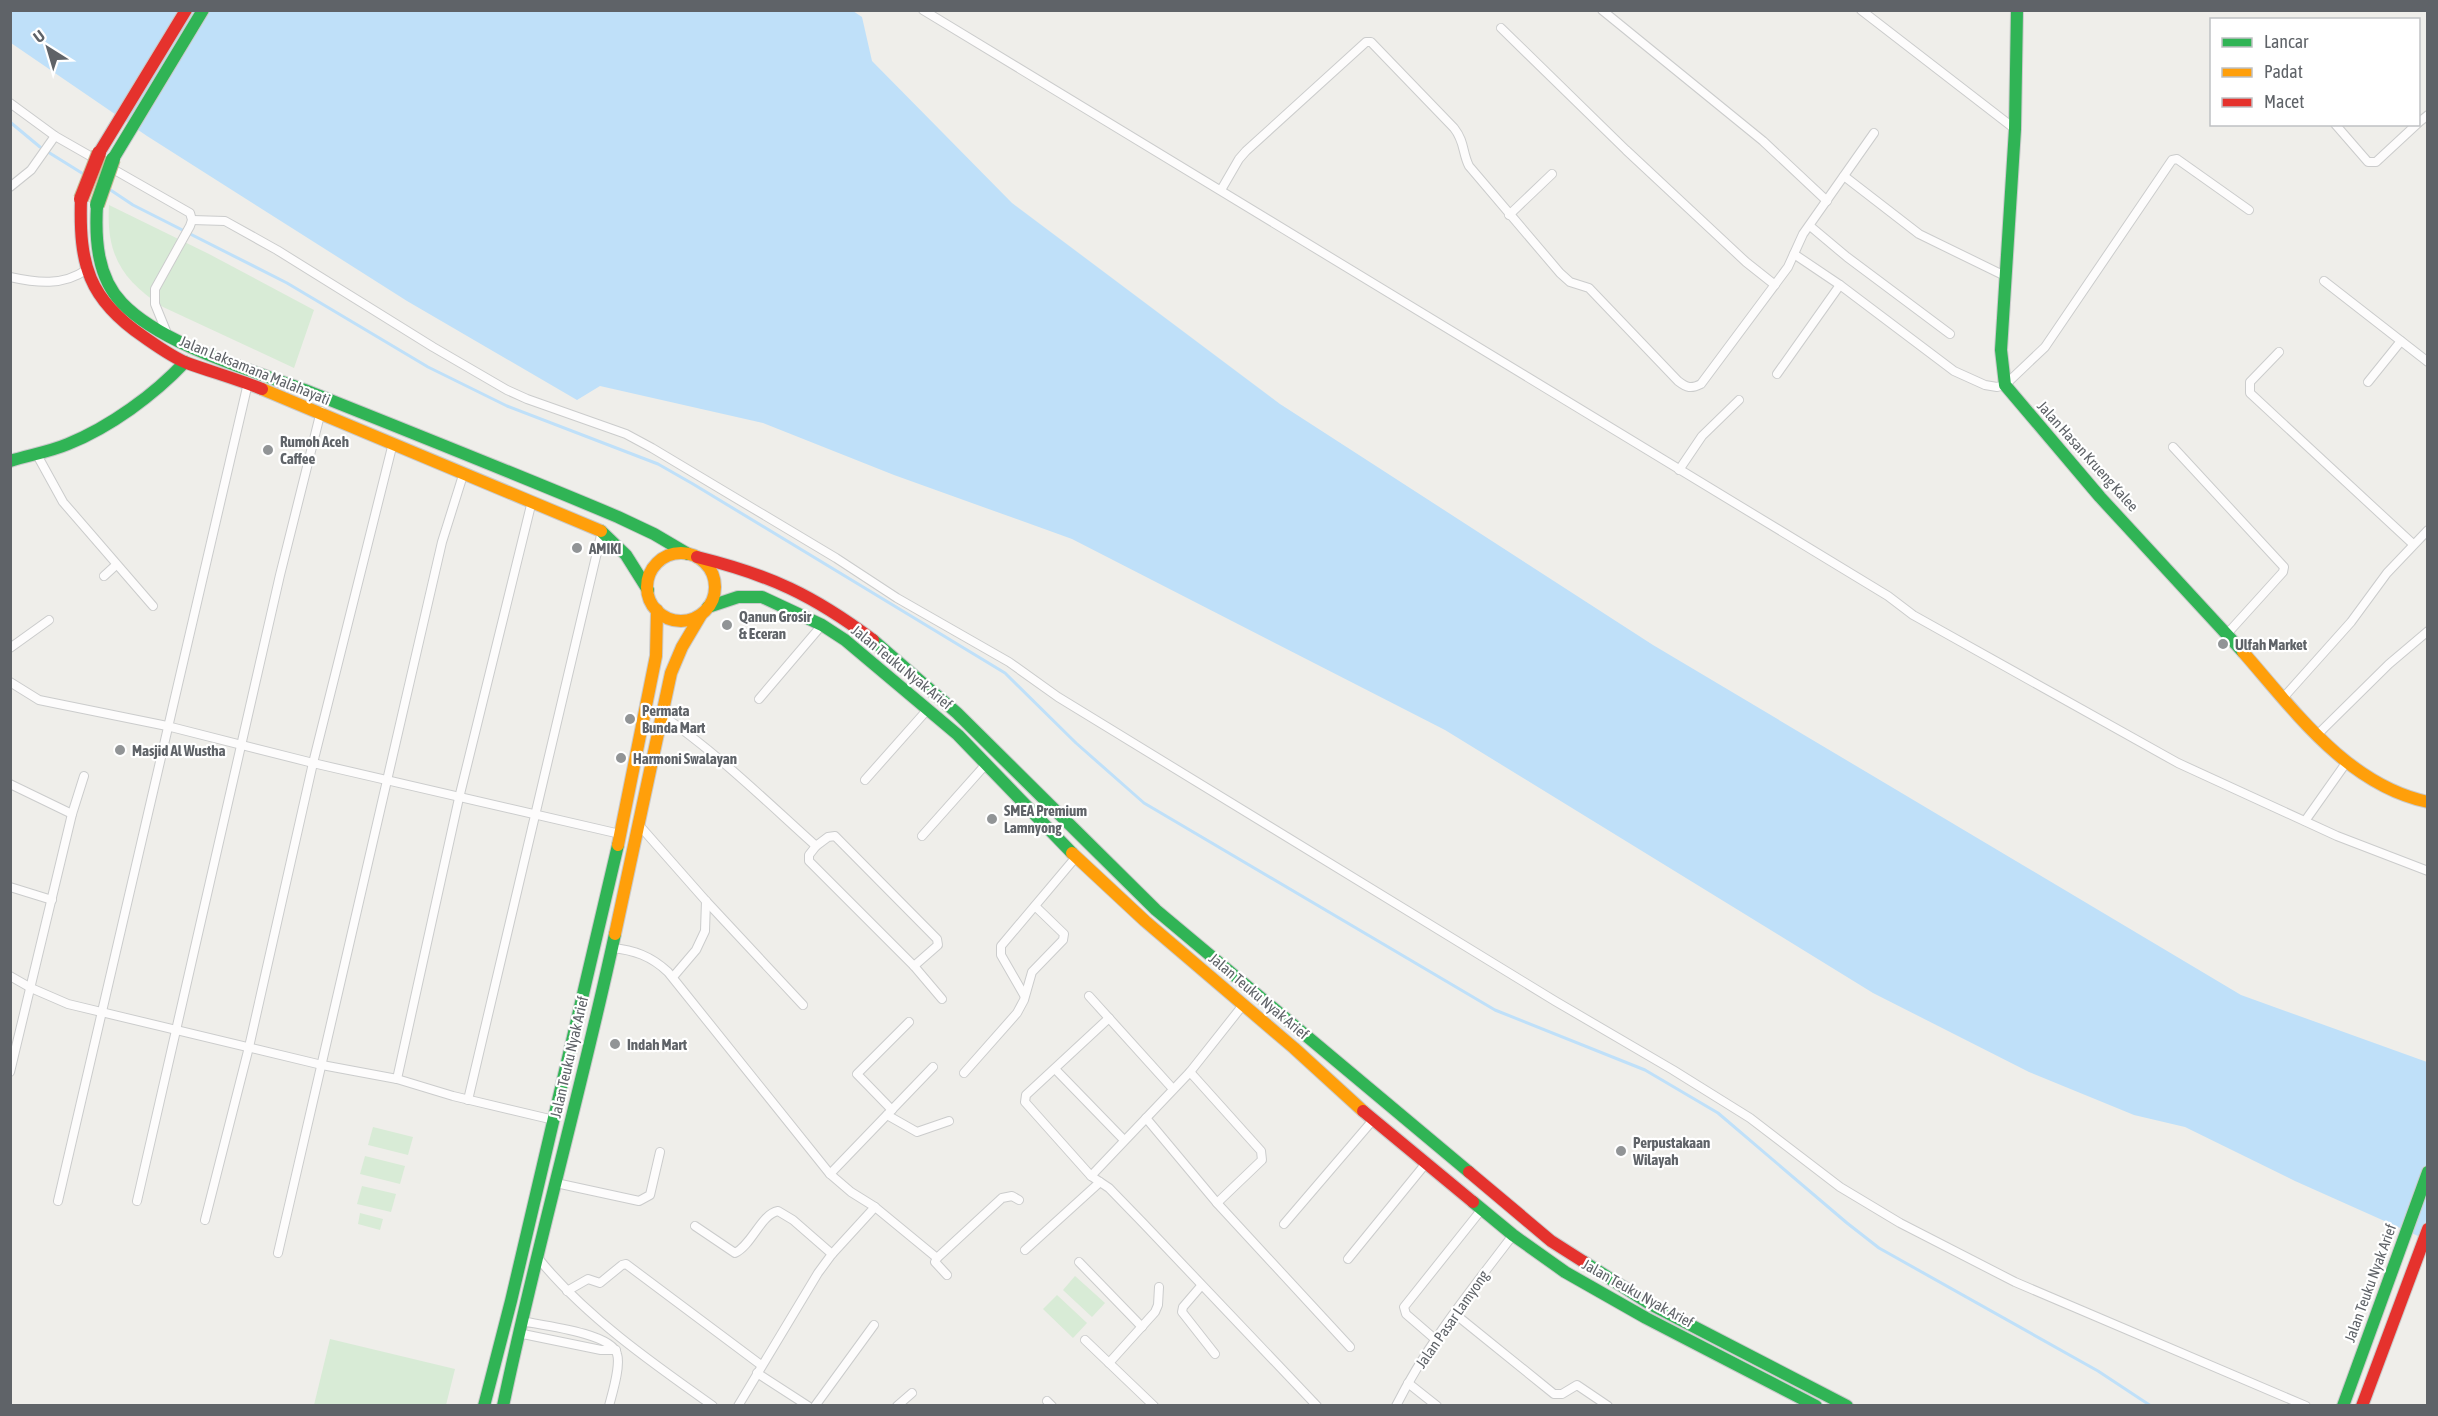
<svg xmlns="http://www.w3.org/2000/svg" width="2438" height="1416" font-family="'Asap Condensed',sans-serif">
	<rect width="100%" height="100%" fill="#efeeea"/>
	<!-- green -->
	<g fill="#d8ebd6">
		<path d="M109,205L209,254L314,310L294,368L163,307C122,280 106,255 109,205Z"/>
		<polygon points="373,1127 413,1137 408,1155 368,1145"/>
		<polygon points="365,1156 405,1166 400,1184 360,1174"/>
		<polygon points="362,1186 396,1194 391,1212 357,1204"/>
		<polygon points="360,1213 383,1219 380,1230 358,1224"/>
		<polygon points="1075,1276 1105,1303 1092,1317 1063,1290"/>
		<polygon points="1057,1295 1087,1323 1073,1338 1043,1309"/>
		<polygon points="330,1339 455,1369 446,1405 314,1405"/>
	</g>
	<!-- water -->
	<polygon fill="#bfe0f9" points="10,11 853,11 862,17 872,61 1012,203 1280,404 1653,645 2241,995 2427,1062 2427,1240 2295,1181 2185,1127 2134,1115 2029,1072 1873,993 1445,730 1072,539 894,475 763,423 600,386 577,400 407,301 147,136 11,43"/>
	<g fill="none" stroke-linecap="round" stroke-linejoin="round">
		<!-- stream -->
		<g stroke="#bfe0f9" stroke-width="3">
			<polyline points="10,122 40,147 85,175"/>
			<polyline points="109,189 133,205 287,283 428,367 507,406 658,464 693,484 1005,673 1076,743 1144,803 1495,1010 1645,1070 1718,1113 1847,1223 1879,1248 2098,1371 2151,1406"/>
		</g>
		<!-- street casing -->
		<g stroke="#cbcccc" stroke-width="10">
			<g id="street">
				<polyline points="923,10 1888,596 1913,615 2178,763 2337,836 2428,871"/>
				<polyline points="1602,10 1763,141 1827,201"/>
				<polyline points="1861,10 2015,129"/>
				<polyline points="1501,28 1626,150 1746,262 1775,285"/>
				<polyline points="10,103 55,136 190,213 192,220 190,226 155,289 155,304 166,331"/>
				<polyline points="2418,123 2428,115"/>
				<polyline points="2335,124 2368,162 2376,162 2417,124"/>
				<polyline points="1844,176 1919,234 2005,276"/>
				<polyline points="10,187 31,170 55,136"/>
				<path d="M1221,190L1239,159L1246,151L1366,42H1371L1454,128C1465,142 1462,152 1469,166L1560,273L1570,282L1589,288L1678,381C1687,388 1691,389 1701,384L1788,267L1803,234L1874,133"/>
				<polyline points="1509,215 1552,174"/>
				<polyline points="192,220 225,221 277,250 433,347 507,390 527,399 626,434 652,448 836,558 897,598 1009,662 1058,697 1555,1001 1673,1070 1750,1118 1840,1187 1900,1223 2015,1282 2306,1406"/>
				<polyline points="1810,226 1847,257 1950,334"/>
				<polyline points="1794,254 1840,285 1954,371 1985,385 1997,387 2005,385 2045,347 2172,160 2177,159 2249,210"/>
				<path d="M10,277C37,283 63,286 86,270"/>
				<polyline points="2324,281 2428,362"/>
				<polyline points="2279,352 2250,382 2250,393 2413,544"/>
				<polyline points="1777,374 1840,285"/>
				<polyline points="2368,382 2401,341"/>
				<polyline points="2173,447 2284,567 2283,572 2226,635"/>
				<polyline points="36,453 63,502 153,606"/>
				<polyline points="1679,470 1702,436 1739,400"/>
				<polyline points="104,576 116,565"/>
				<polyline points="10,648 49,620"/>
				<polyline points="10,682 39,700 167,726 313,763 620,834"/>
				<polyline points="2283,698 2351,622 2387,573 2428,530"/>
				<polyline points="759,699 822,625"/>
				<path d="M662,715C717,753 766,801 816,846L809,855V861L914,966L942,999"/>
				<polyline points="2317,735 2389,664 2428,631"/>
				<polyline points="865,780 928,709"/>
				<polyline points="10,784 72,814"/>
				<polyline points="2305,821 2346,763"/>
				<polyline points="639,825 706,901 803,1005"/>
				<polyline points="922,836 987,763"/>
				<polyline points="816,846 828,837 835,836 937,939 938,945 914,966"/>
				<polyline points="10,887 52,900"/>
				<path d="M612,948C634,950 651,956 668,972L830,1174L851,1192L875,1207L832,1254L818,1273L738,1406"/>
				<polyline points="10,976 31,988 68,1004 322,1065 397,1079 453,1096 554,1120"/>
				<polyline points="673,977 696,950 705,931 706,901"/>
				<polyline points="1024,995 1001,955 1001,946 1076,857"/>
				<polyline points="1089,996 1173,1089"/>
				<polyline points="1109,1018 1026,1095 1025,1102 1091,1176 1109,1188 1143,1223 1317,1406"/>
				<polyline points="1055,1069 1124,1140"/>
				<polyline points="10,1072 72,814 84,776"/>
				<polyline points="1190,1072 1261,1151 1262,1160 1217,1203"/>
				<polyline points="964,1073 1017,1013 1024,1000 1032,972 1063,940 1064,934 1035,906"/>
				<polyline points="397,1079 459,798 532,501"/>
				<polyline points="468,1100 602,531"/>
				<polyline points="892,1110 857,1074 909,1022"/>
				<polyline points="887,1115 917,1132 949,1121"/>
				<polyline points="1146,1118 1217,1203 1350,1347"/>
				<polyline points="830,1174 933,1067"/>
				<polyline points="1091,1176 1190,1072 1243,1005"/>
				<polyline points="556,1183 639,1201 650,1195 660,1152"/>
				<polyline points="58,1201 248,383"/>
				<polyline points="137,1201 280,575 321,411"/>
				<polyline points="875,1207 937,1258 1002,1198 1012,1196 1019,1200"/>
				<polyline points="205,1220 249,1047 313,763 393,443"/>
				<polyline points="1284,1224 1373,1120"/>
				<path d="M695,1226L735,1253C752,1245 761,1214 778,1211L793,1220L832,1254"/>
				<polyline points="1025,1250 1100,1182"/>
				<polyline points="278,1253 442,542 464,472"/>
				<path d="M538,1258C585,1316 652,1363 713,1406"/>
				<polyline points="937,1258 935,1262 947,1275"/>
				<polyline points="1348,1259 1427,1162"/>
				<polyline points="1079,1262 1142,1327"/>
				<polyline points="1201,1286 1183,1307 1182,1312 1215,1354"/>
				<polyline points="567,1291 588,1279 600,1283 622,1265 626,1264 761,1365"/>
				<polyline points="1455,1314 1554,1394 1562,1394 1577,1385 1608,1406"/>
				<path d="M521,1321C540,1325 612,1333 617,1354C621,1366 612,1394 609,1406"/>
				<polyline points="518,1333 601,1350 616,1350"/>
				<polyline points="1085,1340 1154,1406"/>
				<polyline points="1436,1340 1406,1314 1404,1307 1482,1209"/>
				<polyline points="1109,1363 1155,1312 1158,1305 1159,1287"/>
				<polyline points="757,1373 808,1406"/>
				<polyline points="1408,1383 1437,1406"/>
				<polyline points="1047,1401 1052,1406"/>
				<polyline points="815,1406 874,1325"/>
				<polyline points="897,1406 912,1393"/>
				<path d="M1396,1406C1427,1344 1472,1289 1513,1235"/>
			</g>
		</g>
		<!-- fast casing -->
		<g stroke="#cacacb" stroke-width="14">
			<g id="fast">
				<polyline points="2017,10 2015,129 2001,350 2005,385 2100,497 2243,652"/>
				<polyline points="113,159 203,10"/>
				<path d="M97,205C95,239 97,277 122,303C163,346 255,371 310,392C413,433 516,474 618,517L654,534L688,554"/>
				<path d="M10,461C29,455 49,452 68,444C110,427 154,395 185,362"/>
				<polyline points="601,531 626,555 648,590"/>
				<polyline points="708,607 738,597 762,597 822,625 845,640 958,735 1072,853"/>
				<polyline points="873,640 957,713 1156,910 1469,1172"/>
				<polyline points="1473,1202 1513,1235 1565,1272 1646,1318 1816,1406"/>
				<polyline points="1584,1262 1650,1304 1847,1406"/>
				<polyline points="484,1406 511,1301 618,845"/>
				<path d="M503,1406C536,1248 581,1092 615,934"/>
				<polyline points="2343,1406 2428,1172"/>
			</g>
		</g>
		<!-- slow casing -->
		<g stroke="#cacacb" stroke-width="14">
			<g id="slow">
				<polyline points="262,389 601,531"/>
				<circle cx="681" cy="587" r="34"/>
				<path d="M2243,652C2294,710 2347,785 2428,802"/>
				<polyline points="618,845 656,656 657,610"/>
				<polyline points="1072,853 1145,921 1294,1048 1363,1111"/>
				<polyline points="615,934 671,673 682,647 701,615"/>
			</g>
		</g>
		<!-- jam casing -->
		<g stroke="#cacacb" stroke-width="14">
			<g id="jam">
				<polyline points="99,153 186,10"/>
				<path d="M81,199C79,264 88,299 144,337C157,346 172,357 187,363C212,372 237,379 262,389"/>
				<path d="M697,557C770,575 813,595 873,640"/>
				<polyline points="1363,1111 1473,1202"/>
				<polyline points="1469,1172 1551,1241 1584,1262"/>
				<polyline points="2362,1406 2428,1229"/>
			</g>
		</g>
		<!-- street -->
		<use href="#street" stroke="#fdfcfc" stroke-width="8"/>
		<!-- fast -->
		<use href="#fast" stroke="#30b455" stroke-width="12"/>
		<!-- slow -->
		<use href="#slow" stroke="#ff9f0a" stroke-width="12"/>
		<!-- jam -->
		<use href="#jam" stroke="#e5322d" stroke-width="12"/>
		<!-- fast-bridge casing -->
		<g stroke="#c8b996" stroke-width="16" stroke-linecap="butt">
			<polyline id="fast-bridge" points="97,205 113,159"/>
		</g>
		<!-- jam-bridge casing -->
		<g stroke="#c8b996" stroke-width="16" stroke-linecap="butt">
			<polyline id="jam-bridge" points="81,199 99,153"/>
		</g>
		<!-- fast-bridge -->
		<use href="#fast-bridge" stroke="#30b455" stroke-width="14"/>
		<!-- jam-bridge -->
		<use href="#jam-bridge" stroke="#e5322d" stroke-width="14"/>
	</g>
	<!-- markers -->
	<g fill="#919496" stroke="#fff" stroke-width="2">
		<circle cx="268" cy="450" r="6"/>
		<circle cx="577" cy="548" r="6"/>
		<circle cx="727" cy="625" r="6"/>
		<circle cx="2223" cy="644" r="6"/>
		<circle cx="630" cy="719" r="6"/>
		<circle cx="120" cy="750" r="6"/>
		<circle cx="621" cy="758" r="6"/>
		<circle cx="992" cy="819" r="6"/>
		<circle cx="615" cy="1044" r="6"/>
		<circle cx="1621" cy="1151" r="6"/>
	</g>
	<g text-anchor="middle" dominant-baseline="central" stroke-width="4.5" stroke-linejoin="round" paint-order="stroke">
		<!-- street labels -->
		<g font-size="15" fill="#5f6368" stroke="#fff">
			<text transform="translate(255 370) rotate(22)">Jalan Laksamana Malahayati</text>
			<text transform="translate(2088 456) rotate(48)">Jalan Hasan Krueng Kalee</text>
			<text transform="translate(902 667) rotate(39)">Jalan Teuku Nyak Arief</text>
			<text transform="translate(1259 996) rotate(40)">Jalan Teuku Nyak Arief</text>
			<text transform="translate(569 1057) rotate(-77)">Jalan Teuku Nyak Arief</text>
			<text transform="translate(2370 1283) rotate(-70)">Jalan Teuku Nyak Arief</text>
			<text transform="translate(1638 1293) rotate(29)">Jalan Teuku Nyak Arief</text>
			<text transform="translate(1452 1319) rotate(-55)">Jalan Pasar Lamyong</text>
		</g>
		<!-- poi labels -->
		<g font-size="15" font-weight="bold" fill="#5f6368" stroke="#fff" text-anchor="start">
			<text x="280" y="441">Rumoh Aceh<tspan x="280" dy="17">Caffee</tspan></text>
			<text x="589" y="548">AMIKI</text>
			<text x="739" y="616">Qanun Grosir<tspan x="739" dy="17">&amp; Eceran</tspan></text>
			<text x="2235" y="644">Ulfah Market</text>
			<text x="642" y="710">Permata<tspan x="642" dy="17">Bunda Mart</tspan></text>
			<text x="132" y="750">Masjid Al Wustha</text>
			<text x="633" y="758">Harmoni Swalayan</text>
			<text x="1004" y="810">SMEA Premium<tspan x="1004" dy="17">Lamnyong</tspan></text>
			<text x="627" y="1044">Indah Mart</text>
			<text x="1633" y="1142">Perpustakaan<tspan x="1633" dy="17">Wilayah</tspan></text>
		</g>
	</g>
	<!-- border -->
	<rect width="2438" height="1416" fill="none" stroke="#5f6368" stroke-width="24"/>
	<!-- legend -->
	<rect x="2210" y="18" width="210" height="108" fill="#ffffff" stroke="#bfc1c3" stroke-width="1.5"/>
	<rect x="2222" y="38" width="30" height="9" fill="#30b455" stroke="#bfc1c3" stroke-width="1.5"/>
	<text x="2264" y="48" font-size="18" fill="#5f6368">Lancar</text>
	<rect x="2222" y="68" width="30" height="9" fill="#ff9f0a" stroke="#bfc1c3" stroke-width="1.5"/>
	<text x="2264" y="78" font-size="18" fill="#5f6368">Padat</text>
	<rect x="2222" y="98" width="30" height="9" fill="#e5322d" stroke="#bfc1c3" stroke-width="1.5"/>
	<text x="2264" y="108" font-size="18" fill="#5f6368">Macet</text>
	<!-- north arrow -->
	<g transform="translate(48 48) rotate(323)" stroke="#ffffff" stroke-width="4.5" paint-order="stroke">
	<path d="M0-4.5L10 22L0 15L-10 22Z" fill="#5f6368"/>
	<text y="-9" font-size="16" font-weight="bold" text-anchor="middle" fill="#5f6368">U</text>
	</g>
</svg>
